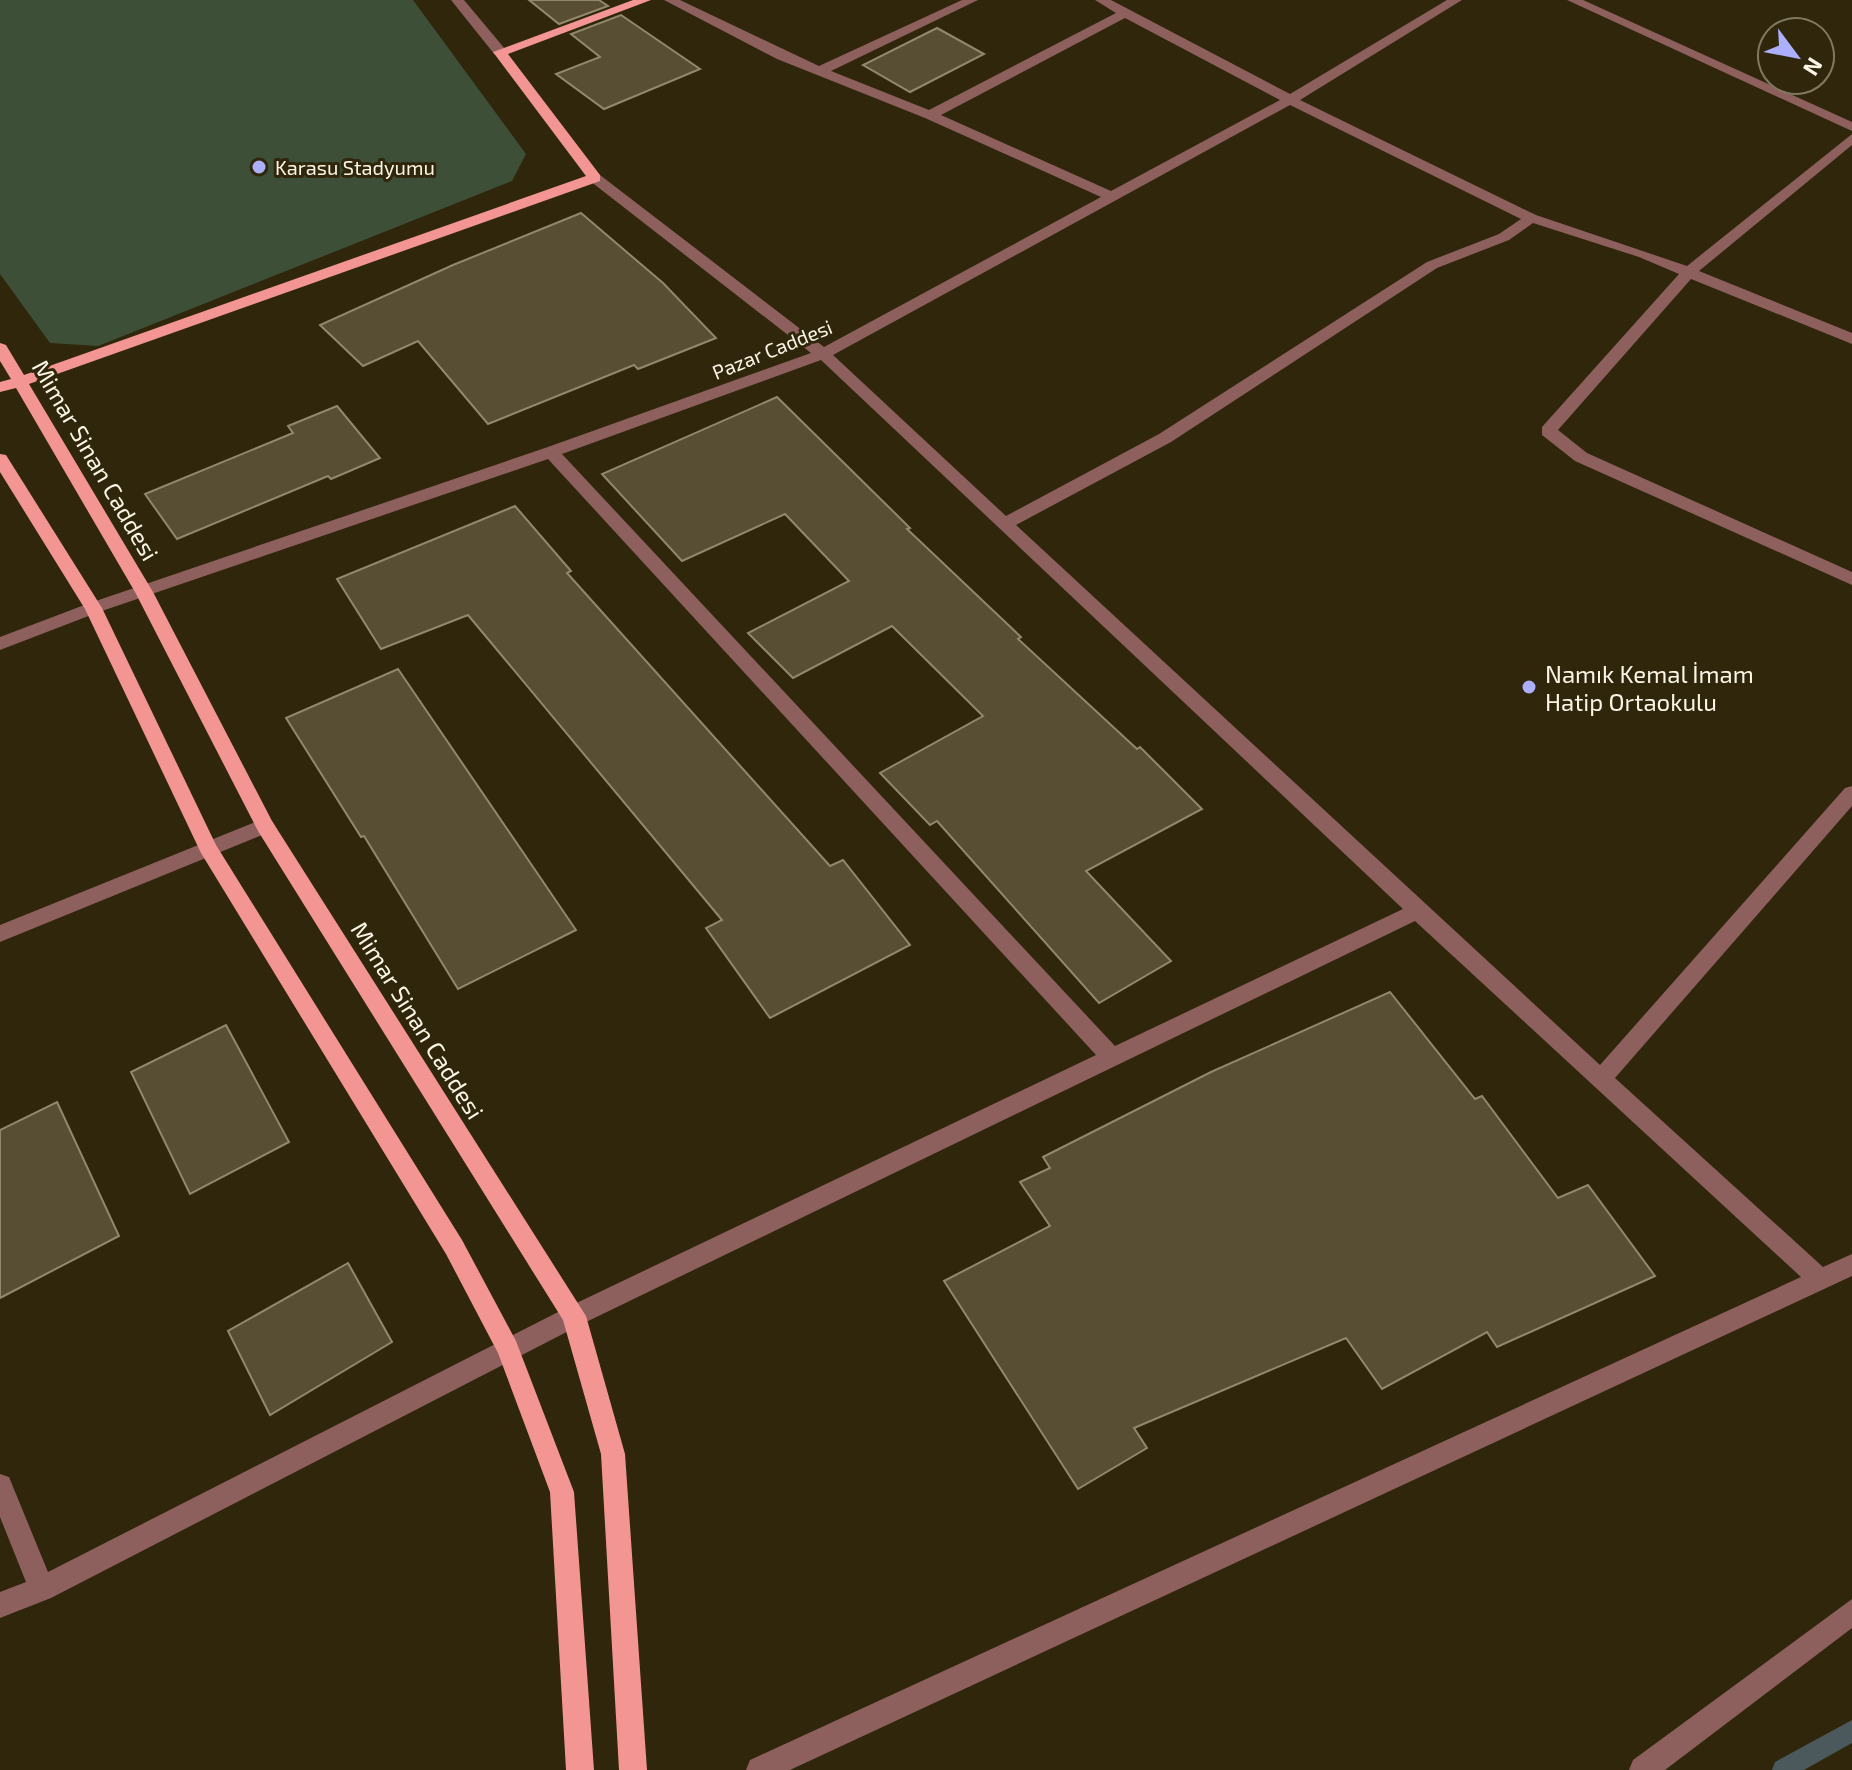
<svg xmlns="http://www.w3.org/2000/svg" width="1852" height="1770" font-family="'Exo 2',sans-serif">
	<rect width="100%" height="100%" fill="#2f260b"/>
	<!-- green -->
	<polygon fill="#3e4f37" points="0,0 413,0 526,154 512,181 98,346 50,343 0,274"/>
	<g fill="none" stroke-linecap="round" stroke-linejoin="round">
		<!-- stream -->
		<polygon fill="#4b585c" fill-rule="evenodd" points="1852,1720 1852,1743 1804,1770 1772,1770 1775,1762"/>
	</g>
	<!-- building -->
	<g fill="#584e33" stroke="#92886b" stroke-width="2">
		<polygon points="529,0 599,0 608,6 559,24"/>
		<polygon points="621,15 700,69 604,109 556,74 600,57 571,34"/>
		<polygon points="937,28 984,54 910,92 863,65"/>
		<polygon points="581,213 663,283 716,338 638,369 634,365 488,424 418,341 363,366 320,325 453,265"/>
		<polygon points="777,397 910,528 907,529 1021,637 1018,639 1137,749 1140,747 1202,809 1086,871 1171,961 1099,1003 937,821 930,825 880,773 983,716 892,626 793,678 748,633 849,581 785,514 682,561 602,474"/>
		<polygon points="337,406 380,458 331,479 328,476 177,539 145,494 293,433 288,426"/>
		<polygon points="515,506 571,571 567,573 830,866 843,860 910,945 770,1018 706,928 722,920 468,615 381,649 337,579"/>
		<polygon points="398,669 576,930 458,989 364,836 361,837 286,718"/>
		<polygon points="1390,992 1475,1099 1482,1096 1558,1198 1588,1185 1655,1276 1497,1347 1487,1332 1382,1389 1346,1338 1134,1428 1147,1448 1078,1489 944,1281 1050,1226 1020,1182 1050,1168 1043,1157 1211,1072"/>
		<polygon points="226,1025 289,1142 190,1194 131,1072"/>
		<polygon points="57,1102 119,1236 0,1298 0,1130"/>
		<polygon points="348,1263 392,1342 270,1415 228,1331"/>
	</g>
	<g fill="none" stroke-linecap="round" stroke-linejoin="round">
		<!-- minor -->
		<g fill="#8d5f5d" fill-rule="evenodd">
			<polygon points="451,0 464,0 505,49 505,55 495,55"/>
			<path d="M664,0H680L819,66L962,0H978L831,71L929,110L1116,13L1095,0H1111L1290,94L1447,0H1462L1300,100L1536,215L1687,266L1852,134V145L1699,271L1852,333V344L1691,279L1558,430L1587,453L1852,572V585L1575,461L1542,435V427L1679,274L1639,257L1533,223L1509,240L1437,268L1171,442L1016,525L1600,1065L1845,788L1852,786V806L1615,1078L1823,1267L1852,1254V1276L790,1770H746L750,1760L1801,1277L1415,921L582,1324L51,1598L0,1618V1592L26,1582L0,1517V1474L9,1477L48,1572L566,1308L1096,1055L548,459L99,612L0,650V637L87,604L545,448L811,353L590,181V175H600L824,347L1101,197L925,118L777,59ZM1125,18L1280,100L1111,191L941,115ZM1290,105L1521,219L1499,234L1427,262L1159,434L1006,516L833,355ZM821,360L1403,909L1115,1046L562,454Z"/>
			<polygon points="1567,0 1583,0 1852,122 1852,131"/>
			<polygon points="265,818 272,821 275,826 272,831 0,942 0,925"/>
			<polygon points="1852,1599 1852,1628 1665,1770 1629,1770 1633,1760"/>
		</g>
		<!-- major -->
		<g fill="#f39693" fill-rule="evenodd">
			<polygon points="633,0 651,0 508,54 600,175 600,181 29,384 153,592 272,821 586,1316 625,1454 647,1770 619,1770 601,1454 563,1320 258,831 135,592 16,388 0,392 0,382 11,379 0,361 0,343 6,345 24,375 586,176 493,52"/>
			<polygon points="0,454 6,455 102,608 216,845 462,1240 516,1341 574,1492 594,1770 566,1770 550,1492 498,1353 446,1254 201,853 85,609 0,472"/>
		</g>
	</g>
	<!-- markers -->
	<g fill="#acaffb" stroke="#2f260b" stroke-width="3">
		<circle cx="259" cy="167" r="8"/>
		<circle cx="1529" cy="687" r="8"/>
	</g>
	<g text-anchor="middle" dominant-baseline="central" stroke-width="6" stroke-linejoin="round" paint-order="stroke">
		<!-- far-poi labels -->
		<g font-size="20" fill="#faf5e5" stroke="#2f260b" text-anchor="start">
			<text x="275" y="167">Karasu Stadyumu</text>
		</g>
		<!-- far-street labels -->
		<g font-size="20" fill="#faf5e5" stroke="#2f260b">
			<text transform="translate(772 349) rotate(-22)">Pazar Caddesi</text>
		</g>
		<!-- street labels -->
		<g font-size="24" fill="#faf5e5" stroke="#2f260b">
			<text transform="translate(96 460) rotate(60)">Mimar Sinan Caddesi</text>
			<text transform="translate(418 1020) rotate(58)">Mimar Sinan Caddesi</text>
		</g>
		<!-- poi labels -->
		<g font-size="24" fill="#faf5e5" stroke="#2f260b" text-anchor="start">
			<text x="1545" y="673">Namık Kemal İmam<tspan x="1545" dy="28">Hatip Ortaokulu</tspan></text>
		</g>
	</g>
	<!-- north arrow -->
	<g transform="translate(1796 56) rotate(122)"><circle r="38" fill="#2f260b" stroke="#807962" stroke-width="2"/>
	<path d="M0-6L14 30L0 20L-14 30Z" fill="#acaffb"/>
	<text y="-12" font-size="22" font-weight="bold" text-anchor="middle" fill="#faf5e5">N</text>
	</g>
</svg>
